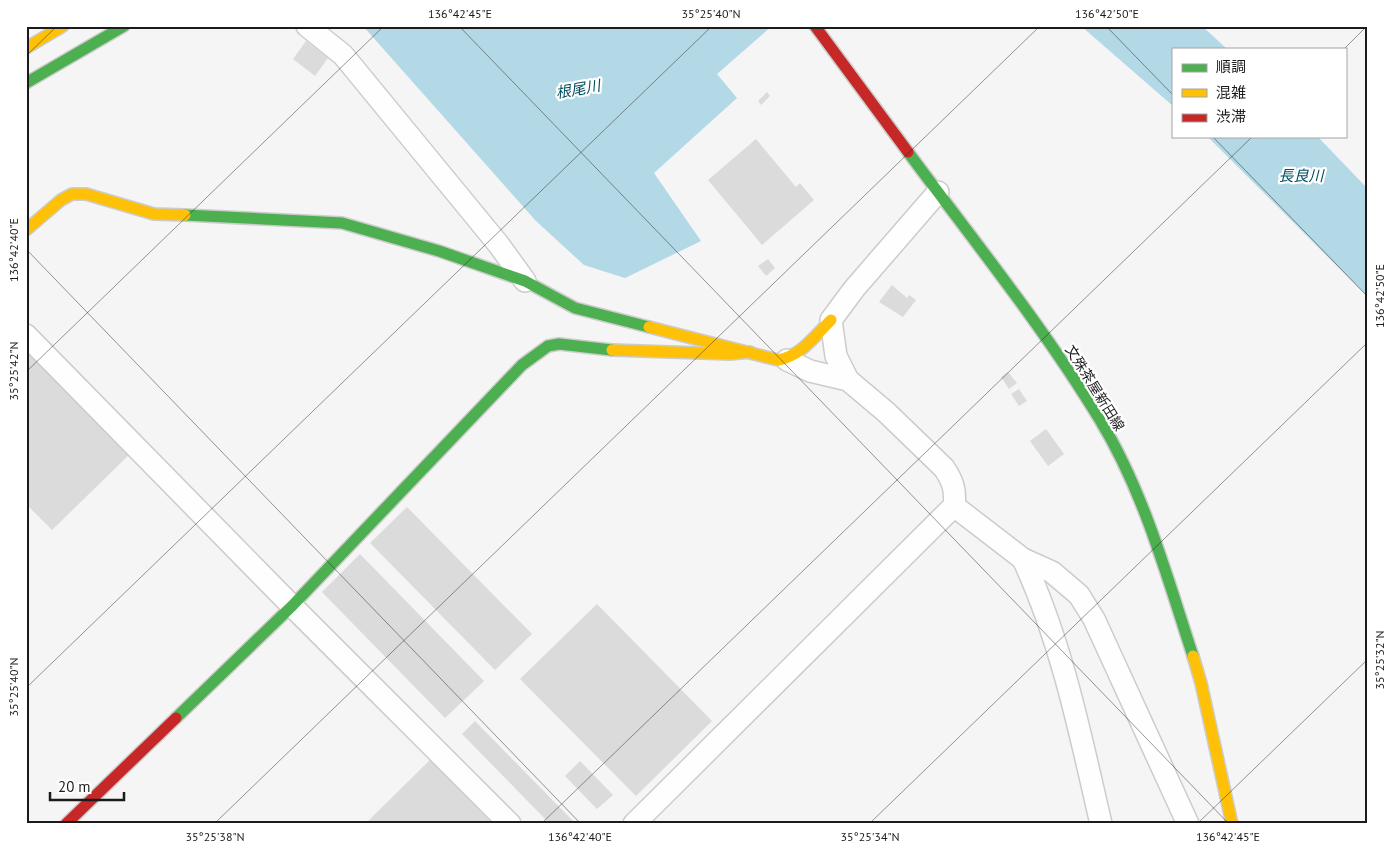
<svg xmlns="http://www.w3.org/2000/svg" width="1394" height="850" font-family="'PT Sans','Noto Sans JP',sans-serif">
	<rect width="100%" height="100%" fill="#f5f5f5"/>
	<!-- water -->
	<g fill="#b3d8e6">
		<polygon points="363,26 668,26 671,28 674,26 772,26 717,74 737,98 654,173 701,241 625,278 584,265 536,221"/>
		<polygon points="1081,26 1202,26 1227,49 1173,49 1173,106"/>
		<polygon points="1207,136 1317,136 1368,189 1368,297"/>
	</g>
	<!-- building -->
	<g fill="#dbdbdb">
		<polygon points="306,41 328,58 315,76 293,59"/>
		<polygon points="767,92 770,96 761,105 758,101"/>
		<polygon points="756,139 796,187 800,183 814,200 762,245 708,180"/>
		<polygon points="768,259 775,268 766,276 758,266"/>
		<polygon points="892,285 907,298 909,295 916,300 903,317 879,302"/>
		<polygon points="26,345 132,452 52,530 26,504"/>
		<polygon points="1008,372 1017,383 1009,389 1001,377"/>
		<polygon points="1019,389 1027,401 1019,406 1011,394"/>
		<polygon points="1046,429 1064,454 1048,466 1030,441"/>
		<polygon points="407,507 532,634 495,670 370,543"/>
		<polygon points="360,554 484,681 445,718 322,592"/>
		<polygon points="597,604 712,721 636,796 520,679"/>
		<polygon points="475,721 576,824 550,824 462,734"/>
		<polygon points="430,760 493,824 365,824"/>
		<polygon points="580,761 613,795 597,809 565,776"/>
	</g>
	<g fill="none" stroke-linecap="round" stroke-linejoin="round">
		<!-- street casing -->
		<g stroke="#ccc" stroke-width="24">
			<g id="street">
				<polyline points="307,26 343,55 499,245 525,281"/>
				<polyline points="26,335 292,606 510,824"/>
				<polyline points="848,380 836,356 831,320 854,289 938,192"/>
				<polyline points="954,506 1023,559 1052,572 1079,595 1094,619 1188,824"/>
				<path d="M1023,559C1062,643 1080,733 1101,824"/>
				<path d="M634,824L954,506C956,491 953,481 944,468L886,412L848,380L810,371L787,360"/>
			</g>
		</g>
		<!-- fast casing -->
		<g stroke="#ccc" stroke-width="14">
			<g id="fast">
				<polyline points="26,83 124,26"/>
				<path d="M908,152C973,240 1043,326 1100,420C1144,492 1167,577 1193,656"/>
				<polyline points="185,215 342,223 439,251 525,281 575,308 649,327"/>
				<polyline points="176,718 292,606 522,365 548,346 559,344 612,350"/>
			</g>
		</g>
		<!-- slow casing -->
		<g stroke="#ccc" stroke-width="14">
			<g id="slow">
				<polyline points="26,48 63,26"/>
				<polyline points="26,230 61,200 72,194 86,194 154,214 185,215"/>
				<path d="M649,327L778,360C801,356 815,336 831,320"/>
				<polyline points="612,350 730,354 750,352"/>
				<polyline points="1193,656 1201,683 1232,824"/>
			</g>
		</g>
		<!-- jam casing -->
		<g stroke="#ccc" stroke-width="14">
			<g id="jam">
				<polyline points="815,26 908,152"/>
				<polyline points="66,824 176,718"/>
			</g>
		</g>
		<!-- street -->
		<use href="#street" stroke="#fefefe" stroke-width="21"/>
		<!-- fast -->
		<use href="#fast" stroke="#4caf50" stroke-width="11"/>
		<!-- slow -->
		<use href="#slow" stroke="#ffc107" stroke-width="11"/>
		<!-- jam -->
		<use href="#jam" stroke="#c62828" stroke-width="11"/>
	</g>
	<!-- ticks -->
	<path fill="none" stroke="#1b1b1b" stroke-width="1" stroke-opacity="0.45" d="M459,26L1229,824M1106,26L1173,95M1344,49L1367,26M26,56L57,26M1212,136L1368,297M26,249L581,824M26,372L384,26M26,688L712,26M214,824L1040,26M541,824L1253,136M869,824L1368,342M1197,824L1368,659"/>
	<g text-anchor="middle" dominant-baseline="central" stroke-width="4.5" stroke-linejoin="round" paint-order="stroke">
		<!-- street labels -->
		<g font-size="14" fill="#1b1b1b" stroke="#fff">
			<text transform="translate(1095 388) rotate(58)">文殊茶屋新田線</text>
		</g>
		<!-- water labels -->
		<g font-size="15" font-style="italic" fill="#004e61" stroke="#fff">
			<text transform="translate(578 89) rotate(-10)">根尾川</text>
			<text x="1301" y="175">長良川</text>
		</g>
	</g>
	<!-- border -->
	<rect width="1394" height="850" fill="none" stroke="#ffffff" stroke-width="55"/>
	<!-- legend -->
	<rect x="1172" y="48" width="175" height="90" fill="#ffffff" stroke="#a4a4a4"/>
	<rect x="1182" y="64" width="25" height="8" fill="#4caf50" stroke="#a4a4a4"/>
	<text x="1216" y="72" font-size="15" fill="#1b1b1b">順調</text>
	<rect x="1182" y="89" width="25" height="8" fill="#ffc107" stroke="#a4a4a4"/>
	<text x="1216" y="98" font-size="15" fill="#1b1b1b">混雑</text>
	<rect x="1182" y="114" width="25" height="8" fill="#c62828" stroke="#a4a4a4"/>
	<text x="1216" y="122" font-size="15" fill="#1b1b1b">渋滞</text>
	<!-- scale -->
	<path d="M50 792v8h74v-8" fill="none" stroke="#1b1b1b" stroke-width="2.5"/>
	<text x="58" y="792" font-size="15" fill="#1b1b1b" stroke="#ffffff" stroke-width="4" paint-order="stroke">20 m</text>
	<rect x="28" y="28" width="1338" height="794" fill="none" stroke="#1b1b1b" stroke-width="2"/>
	<g font-size="12" text-anchor="middle" fill="#1b1b1b">
		<text x="460" y="18">136°42'45"E</text>
		<text x="711" y="18">35°25'40"N</text>
		<text x="1107" y="18">136°42'50"E</text>
		<text transform="translate(14 250) rotate(-90)" y="4">136°42'40"E</text>
		<text transform="translate(1380 296) rotate(-90)" y="4">136°42'50"E</text>
		<text transform="translate(14 371) rotate(-90)" y="4">35°25'42"N</text>
		<text transform="translate(1380 660) rotate(-90)" y="4">35°25'32"N</text>
		<text transform="translate(14 687) rotate(-90)" y="4">35°25'40"N</text>
		<text x="215" y="841">35°25'38"N</text>
		<text x="580" y="841">136°42'40"E</text>
		<text x="870" y="841">35°25'34"N</text>
		<text x="1228" y="841">136°42'45"E</text>
	</g>
</svg>
